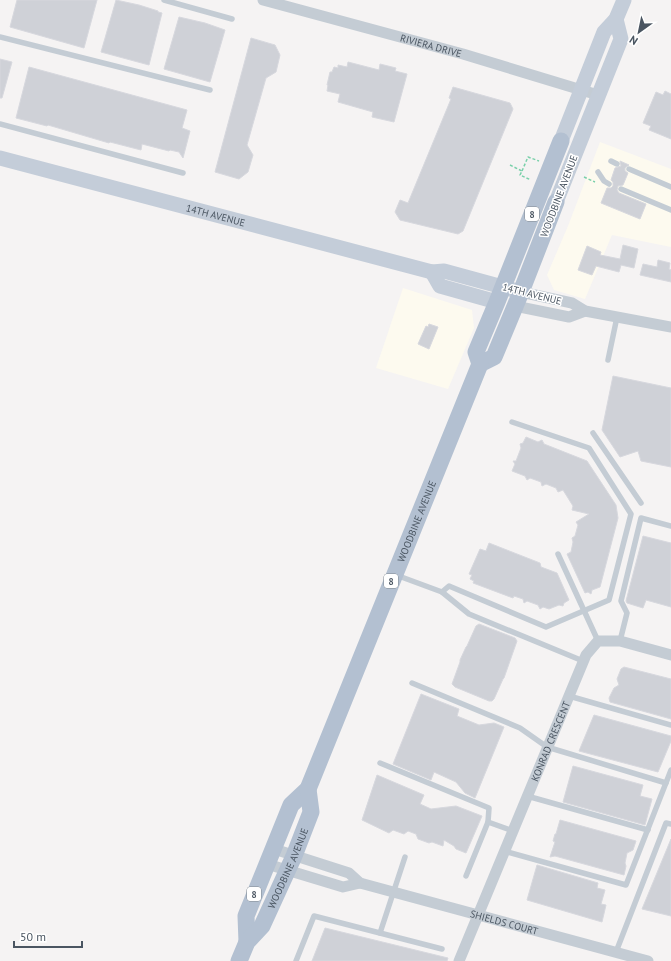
<svg xmlns="http://www.w3.org/2000/svg" width="671" height="961" font-family="'PT Sans',sans-serif">
	<rect width="100%" height="100%" fill="#f5f3f3"/>
	<!-- commercial -->
	<g fill="#fdfaef">
		<polygon points="600,142 671,169 671,247 612,235 585,299 554,290 547,275 568,226"/>
		<polygon points="403,288 472,310 474,328 448,389 376,368"/>
	</g>
	<!-- building -->
	<g fill="#cfd1d7" stroke="#d7d8de">
		<polygon points="17,0 97,0 84,48 10,27"/>
		<polygon points="116,0 139,5 158,11 158,12 162,13 149,65 101,52"/>
		<polygon points="179,17 205,23 225,30 210,82 164,69"/>
		<polygon points="251,38 275,45 280,55 276,72 266,78 247,145 253,155 248,172 239,179 215,172"/>
		<polygon points="0,59 12,62 2,98 0,98"/>
		<polygon points="348,62 379,70 380,64 396,68 395,71 407,74 394,122 372,117 373,112 338,102 340,94 327,91 328,85 327,85 330,72 332,72 334,67 338,68 338,65 347,67"/>
		<polygon points="29,67 187,110 182,128 190,131 183,158 179,152 170,150 169,151 142,144 141,150 110,142 109,143 48,125 47,126 16,118"/>
		<polygon points="453,87 510,103 513,109 463,231 458,234 400,220 395,212 400,200 408,203 451,99 449,98"/>
		<polygon points="665,91 671,94 671,139 649,130 651,126 643,123 656,92 663,95"/>
		<polygon points="620,161 629,165 625,168 625,171 628,173 623,185 618,186 617,190 619,193 646,204 640,219 601,203 607,188 611,188 613,186 613,182 611,180 615,168 621,166"/>
		<polygon points="623,245 638,249 634,268 621,265 619,272 596,266 592,275 578,270 587,246 601,252 600,255 620,259"/>
		<polygon points="658,260 670,263 669,269 671,270 671,282 640,275 643,264 657,267"/>
		<polygon points="429,324 438,327 429,349 418,344 426,326 428,327"/>
		<polygon points="613,376 671,388 671,467 641,461 638,451 620,457 602,430"/>
		<polygon points="526,437 538,442 542,440 544,444 587,461 616,505 618,518 600,587 592,590 591,594 588,592 585,593 567,554 571,552 573,542 572,538 575,536 578,525 576,522 589,514 572,510 573,506 563,490 558,492 556,488 546,484 542,486 541,482 530,478 527,480 525,476 512,471 515,464 513,461 516,461 521,448 520,444 523,443"/>
		<polygon points="643,536 671,543 671,607 646,600 643,608 627,603 626,601"/>
		<polygon points="489,543 540,563 541,567 557,573 569,600 564,603 563,606 559,605 549,609 543,607 540,609 538,605 527,601 524,603 523,599 514,596 513,598 473,583 474,581 470,579 472,575 469,574 480,549 486,551"/>
		<polygon points="479,624 515,638 517,641 504,678 503,679 494,699 492,701 489,701 455,687 452,684 460,662 460,660 466,647 467,646 476,626"/>
		<polygon points="624,667 671,679 671,719 610,702 609,698 614,688 619,685 617,679 621,669"/>
		<polygon points="421,694 459,709 457,716 479,725 494,723 504,727 475,798 465,793 456,782 434,772 431,780 393,764"/>
		<polygon points="594,715 671,736 671,741 658,772 579,751"/>
		<polygon points="573,766 643,785 640,796 652,799 645,825 563,802"/>
		<polygon points="377,775 424,795 420,804 431,809 456,806 482,816 466,853 456,849 454,846 444,840 443,846 432,842 429,843 418,839 416,834 408,831 404,834 393,830 389,833 362,820"/>
		<polygon points="560,820 636,841 633,850 627,853 625,863 626,866 624,875 555,856 550,857 555,842 553,841 555,834 556,834"/>
		<polygon points="671,839 671,916 642,909"/>
		<polygon points="537,865 598,883 597,888 605,890 601,904 606,905 602,922 527,900"/>
		<polygon points="325,928 448,958 447,961 312,961"/>
	</g>
	<g fill="none" stroke-linecap="round" stroke-linejoin="round">
		<!-- path -->
		<g stroke="#7ad0aa" stroke-width="1.5" stroke-dasharray="3 2" stroke-linecap="butt">
			<polyline points="510,165 522,171 520,175 531,180"/>
			<polyline points="522,171 528,157 539,161"/>
			<polyline points="584,177 595,182"/>
		</g>
		<!-- service -->
		<g stroke="#c4ccd4" stroke-width="5.5">
			<polyline points="164,0 232,19"/>
			<polyline points="0,37 210,90"/>
			<polyline points="0,124 183,173"/>
			<polyline points="611,161 617,164"/>
			<polyline points="629,169 671,187"/>
			<polyline points="598,172 604,181 609,184"/>
			<polyline points="621,189 671,210"/>
			<polyline points="608,360 617,317"/>
			<polyline points="593,433 641,503"/>
			<polyline points="558,554 598,641"/>
			<polyline points="396,575 442,592 449,586 546,627 609,600 631,514 589,448 512,422"/>
			<polyline points="442,592 469,614 583,661"/>
			<polyline points="620,641 627,613 621,601 641,518 671,526"/>
			<polyline points="412,683 520,728 547,747 666,783"/>
			<polyline points="569,696 671,725"/>
			<polyline points="380,763 489,808 488,822 466,876"/>
			<polyline points="527,796 648,830"/>
			<polyline points="488,822 513,831"/>
			<polyline points="504,851 626,885 671,770"/>
			<polyline points="380,933 405,857"/>
			<polyline points="616,952 666,823 671,824"/>
			<polyline points="296,961 314,916 442,949"/>
		</g>
		<!-- minor -->
		<g stroke="#c4ccd4" stroke-width="11">
			<path id="s1" d="M263,0L463,54L598,95"/>
			<polyline points="521,292 572,303 585,311 671,327"/>
			<polyline points="515,306 569,317 585,311"/>
			<path id="s2" d="M274,849L349,873L360,883L648,961"/>
			<polyline points="267,864 343,887 360,883"/>
			<path id="s3" d="M459,961L586,655L598,641H620L671,655"/>
		</g>
		<!-- secondary -->
		<g stroke="#c4cdd9" stroke-width="15">
			<polyline points="561,141 604,32 616,19 624,0"/>
			<path id="s4" d="M0,158L432,272L444,271L521,292"/>
			<polyline points="556,202 621,39 616,19"/>
			<polyline points="432,272 440,286 497,302"/>
		</g>
		<!-- primary -->
		<g stroke="#b3c0d1" stroke-width="17">
			<polyline points="480,364 494,357 521,292 556,202"/>
			<path id="s5" d="M247,942L246,916L291,805L308,789L480,364L476,352L497,302L561,141"/>
			<path id="s6" d="M239,961L247,942L262,926L294,856L311,812L308,789"/>
		</g>
	</g>
	<g text-anchor="middle" dominant-baseline="central" stroke-width="3" stroke-linejoin="round" paint-order="stroke">
		<!-- shield labels -->
		<g fill="#fff" stroke="#808890" stroke-width="1">
			<rect x="525" y="207" width="14" height="14" rx="3"/>
			<rect x="384" y="574" width="14" height="14" rx="3"/>
			<rect x="247" y="887" width="14" height="14" rx="3"/>
		</g>
		<g font-size="9" font-weight="bold" fill="#4a5561">
			<text x="532" y="214">8</text>
			<text x="391" y="581">8</text>
			<text x="254" y="894">8</text>
		</g>
		<!-- street labels -->
		<g font-size="10" fill="#4a5561" stroke="#fff">
			<text stroke="none"><textPath href="#s1" startOffset="174">RIVIERA DRIVE</textPath></text>
			<text transform="translate(559 196) rotate(-69)">WOODBINE AVENUE</text>
			<text stroke="none"><textPath href="#s4" startOffset="223">14TH AVENUE</textPath></text>
			<text transform="translate(532 294) rotate(14)">14TH AVENUE</text>
			<text stroke="none"><textPath href="#s5" startOffset="458">WOODBINE AVENUE</textPath></text>
			<text stroke="none"><textPath href="#s3" startOffset="238">KONRAD CRESCENT</textPath></text>
			<text stroke="none"><textPath href="#s6" startOffset="106">WOODBINE AVENUE</textPath></text>
			<text stroke="none"><textPath href="#s2" startOffset="243">SHIELDS COURT</textPath></text>
		</g>
	</g>
	<!-- north arrow -->
	<g transform="translate(639 32) rotate(213)" stroke="#ffffff" stroke-width="3" paint-order="stroke">
	<path d="M0-3L7 15L0 10L-7 15Z" fill="#4a5561"/>
	<text y="-6" font-size="11" font-weight="bold" text-anchor="middle" fill="#4a5561">N</text>
	</g>
	<!-- scale -->
	<path d="M14 941v6h68v-6" fill="none" stroke="#4a5561" stroke-width="2"/>
	<text x="20" y="941" font-size="12" fill="#4a5561" stroke="#ffffff" stroke-width="3" paint-order="stroke">50 m</text>
</svg>
